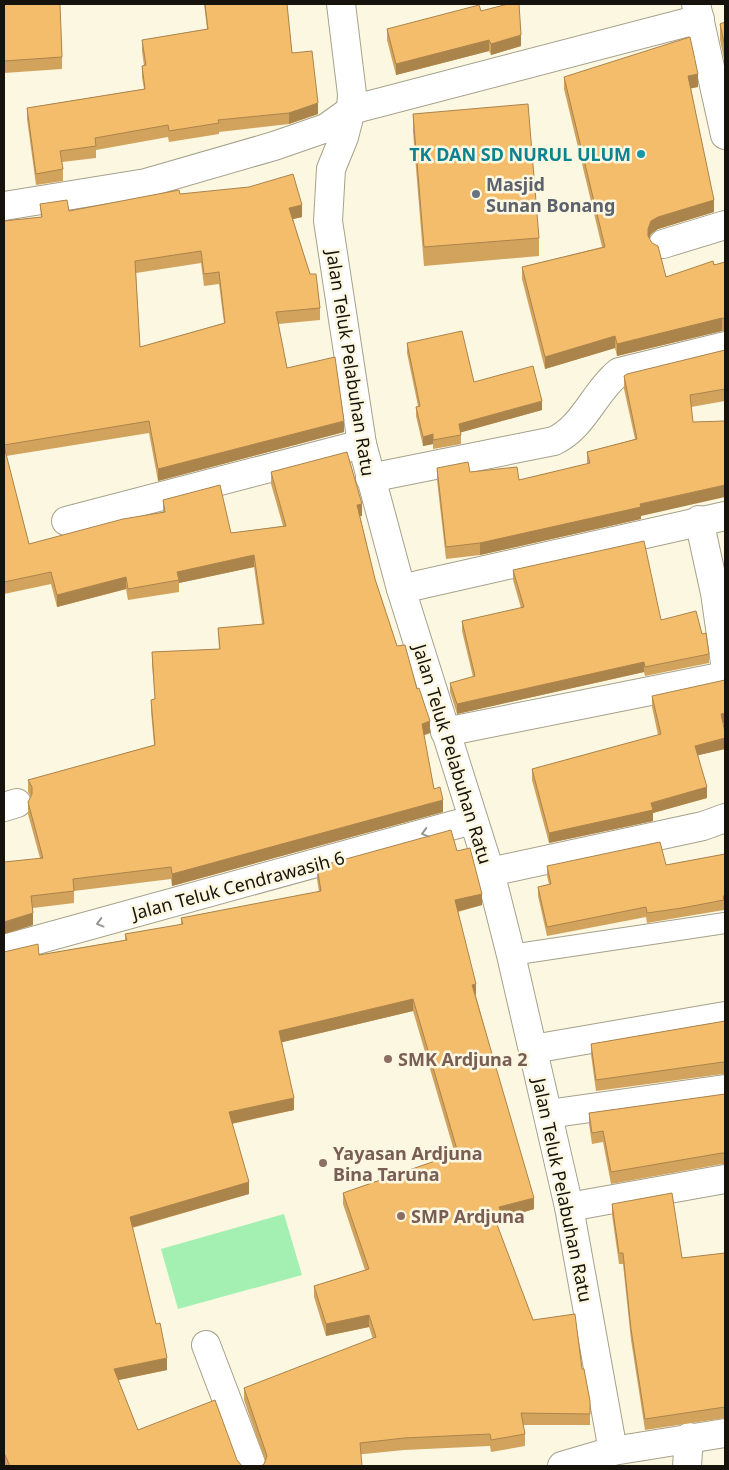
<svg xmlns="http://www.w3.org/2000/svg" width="729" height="1470" font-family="'Noto Sans',sans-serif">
	<rect width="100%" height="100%" fill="#fcf7e0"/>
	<!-- garden -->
	<polygon fill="#a3f0b2" points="284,1214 302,1275 178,1309 161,1249"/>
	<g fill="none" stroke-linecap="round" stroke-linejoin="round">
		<!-- lane casing -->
		<g stroke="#a6a18c" stroke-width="22">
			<polyline id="lane" points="511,955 725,923"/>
		</g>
		<!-- street casing -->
		<g stroke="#a6a18c" stroke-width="30">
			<g id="street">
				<polyline points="341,4 352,94 351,110 344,137 331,169 328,221 362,444 401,589 490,872 511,955 569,1207 613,1451"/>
				<polyline points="696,4 725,135"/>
				<polyline points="4,206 146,183 274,146 326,128 351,110 700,19"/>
				<polyline points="663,244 725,225"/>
				<path d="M370,478L554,441C584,427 594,392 619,372L725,346"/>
				<polyline points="699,520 715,593 725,663"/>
				<polyline points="66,521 362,444"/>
				<polyline points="401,589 725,516"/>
				<polyline points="445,732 725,676"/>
				<polyline points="4,807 17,803"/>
				<polyline points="490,872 703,826 725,818"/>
				<polyline points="4,949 472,820"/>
				<polyline points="533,1049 725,1016"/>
				<polyline points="548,1114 725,1089"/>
				<polyline points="569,1207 725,1179"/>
				<polyline points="206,1345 252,1466"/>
				<polyline points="562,1466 613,1451 725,1433"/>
				<polyline points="687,1466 689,1437"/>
			</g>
		</g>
		<!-- lane -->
		<use href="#lane" stroke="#fff" stroke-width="20"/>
		<!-- street -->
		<use href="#street" stroke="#fff" stroke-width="28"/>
	</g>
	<!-- wall -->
	<g fill="#d2a35d" fill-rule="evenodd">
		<polygon points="4,4 62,57 62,69 4,73"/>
		<polygon points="204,4 287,4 292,53 318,114 289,124 219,132 219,134 169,142 168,137 96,150 96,158 62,162 63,169 63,181 36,185 27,119 27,108 144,89 142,77 142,66 144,66 142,51 142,40 207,29"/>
		<polygon points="481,11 521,46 491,55 489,51 396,75 387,40 387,29"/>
		<polygon points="725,22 725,64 720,40 720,24"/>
		<polygon points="564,77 698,87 691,88 714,212 658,229 651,234 649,238 666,277 714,265 725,262 725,331 722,331 617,356 615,348 545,369 522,279 522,267 602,247 564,89"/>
		<polygon points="413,114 539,238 539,256 424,266 413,132"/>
		<path d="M180,194L302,217L293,219L320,308V320L278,324L287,368L344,432L158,481L149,433L6,456L29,544L163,512V500L231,533L283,526L271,484V472L362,516H360L375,579L397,646L417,689L430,733L424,735L434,789L443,812L172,886L171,879L74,891V903L33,908V925L4,934L40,858L28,814V802L31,797L28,792V780L154,745L151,711V700L155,699L152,664V652L219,649L218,628L262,624L254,567L179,583V592L128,600L126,589L57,607L51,584L4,594V221L41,217L40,204L69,211ZM201,263L204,286L219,284L224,323L140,347L136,273Z"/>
		<polygon points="407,343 474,382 542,410 461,432 461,444 433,449 433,444 423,446 416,416 416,407 418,406 407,353"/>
		<polygon points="725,350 725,401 691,407 641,516 641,519 480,555 446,559 437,480 437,468 470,472 519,480 587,464 587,452 635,439 624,389 624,376"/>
		<polygon points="513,570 702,634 709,654 709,663 645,676 644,672 457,714 450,692 450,683 473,677 462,631 462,621 521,608 513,580"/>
		<polygon points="652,696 723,724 725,732 725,749 698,755 707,798 653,813 653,821 549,843 532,780 532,769 658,735 652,707"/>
		<polygon points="457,851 482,905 458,912 476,996 534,1209 501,1219 501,1224 497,1225 533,1320 582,1369 590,1401 590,1425 523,1425 525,1434 525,1446 491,1452 490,1446 404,1450 264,1464 265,1461 244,1400 244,1388 373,1339 369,1327 326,1336 314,1297 314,1286 365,1270 343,1204 343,1193 455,1154 413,1011 282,1042 294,1110 232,1124 249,1194 132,1228 167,1370 118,1380 138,1430 237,1460 242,1466 5,1466 4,1465 4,952 39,955 125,940 125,934 181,925 181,918 319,892 317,879 317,867"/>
		<polygon points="725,854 725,905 724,905 724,910 682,917 647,923 646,917 547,936 538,896 538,887 549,884 547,876 547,866 666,865"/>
		<polygon points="725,1021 725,1074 723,1074 596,1091 591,1055 591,1044"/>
		<polygon points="725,1094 725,1164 722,1164 611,1184 603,1142 592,1144 589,1124 589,1113"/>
		<polygon points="612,1204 682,1258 725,1253 725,1418 645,1430 631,1340 623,1264 619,1264 612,1215"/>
	</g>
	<!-- shaded-wall -->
	<g fill="#ab844c">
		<polygon points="521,35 521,46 491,55 491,44"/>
		<polygon points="489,40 489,51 396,75 396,64"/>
		<polygon points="698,74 698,87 688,89 688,76"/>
		<polygon points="318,103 318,114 289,124 289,113"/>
		<polygon points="714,200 714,212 658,229 651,234 648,241 648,229 651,221 658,217"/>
		<polygon points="302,205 302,217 289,220 289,208"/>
		<polygon points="722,318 722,331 617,356 617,344"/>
		<polygon points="615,336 615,348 545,369 545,357"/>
		<polygon points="542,401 542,410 459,433 459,424"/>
		<polygon points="344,421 344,432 158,481 158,469"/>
		<polygon points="433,434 433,444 423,446 423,437"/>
		<polygon points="725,485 725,497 641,516 641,519 480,555 480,543 640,504"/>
		<polygon points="362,504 362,516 357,517 357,505"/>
		<polygon points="254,555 254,567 179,583 177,572"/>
		<polygon points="126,577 126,589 57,607 57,595"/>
		<polygon points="644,662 644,672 457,714 457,704"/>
		<polygon points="725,713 725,723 721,724 721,714"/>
		<polygon points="430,721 430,733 422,736 422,724"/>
		<polygon points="725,738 725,749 695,756 695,746"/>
		<polygon points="707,787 707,798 653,813 653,821 549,843 549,833"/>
		<polygon points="443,800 443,812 172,886 172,874"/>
		<polygon points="482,894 482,905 455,912 455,900"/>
		<polygon points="33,913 33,925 4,934 4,922"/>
		<polygon points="476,984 476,996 472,985"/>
		<polygon points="413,999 413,1011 279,1043 279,1031"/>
		<polygon points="294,1098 294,1110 229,1124 229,1112"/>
		<polygon points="249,1182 249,1194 130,1228 130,1217"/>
		<polygon points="534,1198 534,1209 501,1219 501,1224 493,1226 493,1214 499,1207"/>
		<polygon points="369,1315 369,1327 326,1336 326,1324"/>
		<polygon points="167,1358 167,1370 114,1381 114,1369"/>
	</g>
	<!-- building -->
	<g fill="#f4bd6c" stroke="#ab844c" fill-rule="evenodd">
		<polygon points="4,4 60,4 62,57 4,61"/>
		<polygon points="205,4 287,4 292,53 312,51 318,103 289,113 218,120 219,123 169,131 168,125 95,138 96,146 60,151 63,169 36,174 27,108 145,89 142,66 146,65 142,40 208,29"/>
		<polygon points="508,4 519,4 521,35 491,44 489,40 396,64 387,29 479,5 481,11"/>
		<polygon points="725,22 725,47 720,24"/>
		<polygon points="690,37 698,74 688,76 714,200 658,217 651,221 648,229 648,236 652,243 658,246 666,277 713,261 714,265 725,262 725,319 722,318 617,344 615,336 545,357 522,267 605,247 564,77"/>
		<polygon points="528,104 539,238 424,247 413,114"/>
		<path d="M293,174L302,205L289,208L310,274H316L320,308L276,312L287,368L335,357L344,421L158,469L149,421L4,445V221L42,217L40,204L67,200L69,211L179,190L180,194L249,187ZM201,251L204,274L219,272L225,323L140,347L135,261Z"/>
		<polygon points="462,331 474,382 533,366 542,401 459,424 461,435 433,440 433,434 423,437 416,407 420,406 407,343"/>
		<polygon points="725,350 725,389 690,395 693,422 725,421 725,485 640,504 641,507 480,543 446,547 437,468 468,462 470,472 517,467 519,480 590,463 587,452 637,439 624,376 627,374"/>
		<polygon points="4,446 29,544 123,519 165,512 163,500 220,485 231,533 286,526 271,472 347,452 362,504 357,505 375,579 397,646 405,645 417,689 419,688 430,721 422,724 434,789 440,787 443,800 172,874 171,867 73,879 74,891 31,896 33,913 4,922 4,862 43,858 28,802 32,794 32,787 28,780 155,745 151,700 155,699 152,652 220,649 218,628 264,624 254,555 177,572 179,580 128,589 126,577 57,595 51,572 4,582"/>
		<polygon points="644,541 661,620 696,611 702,634 706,633 709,654 645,667 644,662 457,704 450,683 475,676 462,621 524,607 513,570"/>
		<polygon points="725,680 725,713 721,714 725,732 725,738 695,746 707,787 651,803 653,810 549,833 532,769 661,734 652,696"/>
		<polygon points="451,830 457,851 470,848 482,894 455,900 476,984 472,985 534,1198 499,1207 501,1212 493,1214 533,1320 575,1314 582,1369 584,1369 590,1401 590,1414 521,1413 525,1434 491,1440 490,1434 404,1438 360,1443 362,1466 261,1466 264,1464 267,1456 244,1388 376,1337 369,1315 326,1324 314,1286 369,1269 343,1193 458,1153 413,999 279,1031 294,1098 229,1112 249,1182 130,1217 156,1324 160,1323 167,1358 114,1369 138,1430 215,1400 237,1460 242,1466 10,1466 4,1453 4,952 38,944 39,955 127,940 125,934 183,924 181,918 321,891 317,867"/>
		<polygon points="660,842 666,865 725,854 725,896 723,896 724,900 682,908 647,913 646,907 547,927 538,887 551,884 547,866"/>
		<polygon points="725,1021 725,1063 723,1062 596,1080 591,1044"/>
		<polygon points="725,1094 725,1153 722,1153 611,1172 603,1131 592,1133 589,1113"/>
		<polygon points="672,1193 682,1258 725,1253 725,1407 645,1419 631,1329 623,1253 619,1253 612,1204"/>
	</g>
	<!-- one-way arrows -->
	<defs><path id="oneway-chevron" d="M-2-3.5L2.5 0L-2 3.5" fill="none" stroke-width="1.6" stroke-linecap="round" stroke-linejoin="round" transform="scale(1.25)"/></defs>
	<g stroke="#969591">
		<use href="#oneway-chevron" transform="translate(425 833) rotate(165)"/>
		<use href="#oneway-chevron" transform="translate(100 923) rotate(165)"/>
	</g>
	<!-- markers -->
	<circle fill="#0f9aa8" stroke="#fcf7e0" stroke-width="2" cx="641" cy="154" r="5"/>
	<circle fill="#6b7280" stroke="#fcf7e0" stroke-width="2" cx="476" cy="194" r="5"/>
	<g fill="#8d6e63" stroke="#fcf7e0" stroke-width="2">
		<circle cx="388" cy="1059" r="5"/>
		<circle cx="323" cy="1163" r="5"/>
		<circle cx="401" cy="1216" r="5"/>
	</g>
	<g text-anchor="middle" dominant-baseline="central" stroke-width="5" stroke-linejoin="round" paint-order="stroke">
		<!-- culture labels -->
		<g font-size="18" font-weight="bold" fill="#0d838f" stroke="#fcf7e0" text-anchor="end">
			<text x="631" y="154">TK DAN SD NURUL ULUM</text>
		</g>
		<!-- worship labels -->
		<g font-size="18" font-weight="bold" fill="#5b616d" stroke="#fcf7e0" text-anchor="start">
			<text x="486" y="184">Masjid<tspan x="486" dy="21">Sunan Bonang</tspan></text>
		</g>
		<!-- street labels -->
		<g font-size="18" fill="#15130b" stroke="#fcf7e0">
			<text transform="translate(351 363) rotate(81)">Jalan Teluk Pelabuhan Ratu</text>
			<text transform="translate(453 754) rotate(73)">Jalan Teluk Pelabuhan Ratu</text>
			<text transform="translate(238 885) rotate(-15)">Jalan Teluk Cendrawasih 6</text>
			<text transform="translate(563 1190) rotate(78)">Jalan Teluk Pelabuhan Ratu</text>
		</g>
		<!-- education labels -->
		<g font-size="18" font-weight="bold" fill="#785e54" stroke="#fcf7e0" text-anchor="start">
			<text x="398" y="1059">SMK Ardjuna 2</text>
			<text x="333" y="1153">Yayasan Ardjuna<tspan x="333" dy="21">Bina Taruna</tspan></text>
			<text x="411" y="1216">SMP Ardjuna</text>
		</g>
	</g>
	<!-- border -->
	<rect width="729" height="1470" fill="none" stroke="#15130b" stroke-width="10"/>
</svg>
